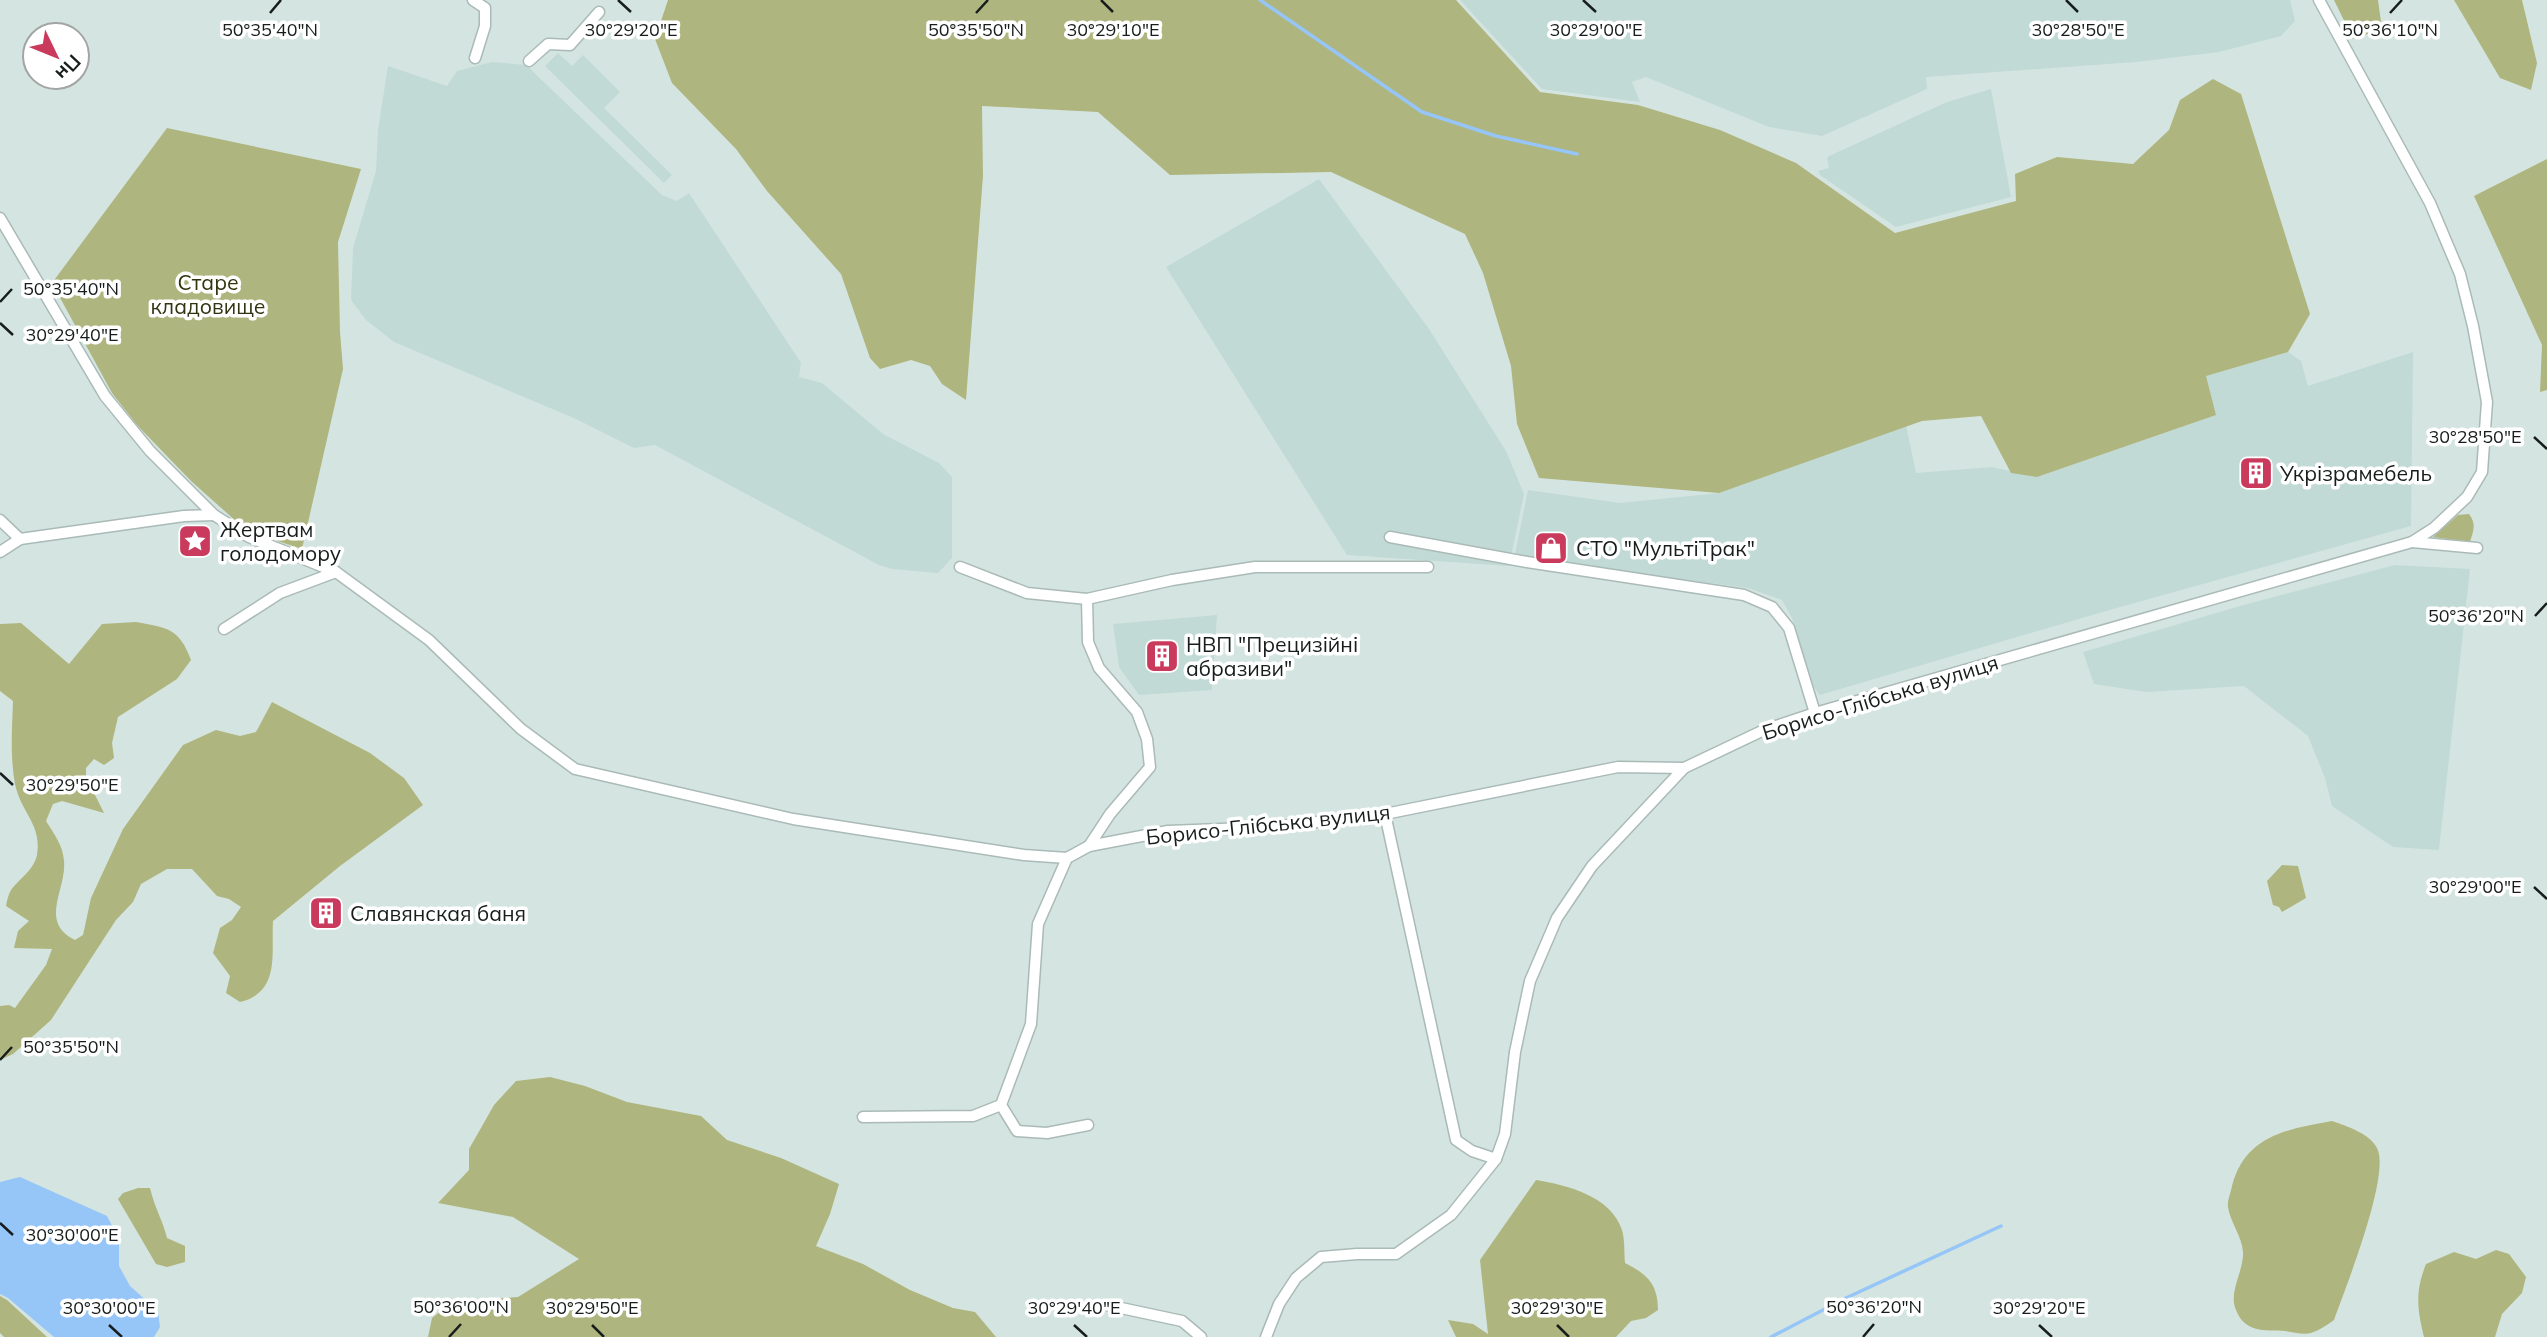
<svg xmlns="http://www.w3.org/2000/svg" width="2547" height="1337" font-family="Mulish,sans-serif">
	<rect width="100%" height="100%" fill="#d4e5e1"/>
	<!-- built -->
	<g fill="#c1dad5">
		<polygon points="1460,0 2290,0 2295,21 2281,36 2219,52 2136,62 1926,77 1927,89 1822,136 1769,127 1646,77 1632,82 1640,102 1542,89"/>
		<polygon points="558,53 572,66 583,55 620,92 604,108 672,175 664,183 545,66"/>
		<polygon points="492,62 526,65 662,195 677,201 689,193 801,363 799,377 822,383 883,434 939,463 952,477 952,558 938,573 892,569 879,565 655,445 634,448 576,419 394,342 366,320 351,300 353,248 376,171 378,130 388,66 447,86 457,71"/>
		<polygon points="1991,89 2011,197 1896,227 1820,175 1818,171 1829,168 1827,157 1947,102"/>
		<polygon points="1319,179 1429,329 1506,451 1524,494 1509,566 1347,555 1166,267"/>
		<polygon points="2288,352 2301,361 2308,386 2413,352 2411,526 2099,613 1820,695 1813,686 1792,618 1782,600 1748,588 1582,566 1515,554 1528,490 1620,503 1719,493 1906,425 1916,473 1992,467 2037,477 2216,415 2205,376"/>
		<polygon points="2395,565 2470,569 2439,850 2393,847 2332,806 2325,778 2308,736 2244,686 2146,692 2094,684 2083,652 2240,606"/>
		<polygon points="1217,615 1212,690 1139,695 1119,667 1113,624"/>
	</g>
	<!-- green -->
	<g fill="#afb57e">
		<polygon points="668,0 1456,0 1540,92 1638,105 1720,130 1796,163 1895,233 2016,201 2015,174 2057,157 2133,164 2169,130 2180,100 2213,79 2241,94 2310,314 2288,352 2206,376 2216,415 2037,477 2011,473 1981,416 1922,421 1719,493 1539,478 1517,424 1511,366 1483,273 1465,234 1331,172 1170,175 1098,112 982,106 983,176 966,400 942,384 930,366 911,360 880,369 870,358 841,274 767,191 736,149 672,83 655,39"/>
		<polygon points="2334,0 2378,0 2382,29 2353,39"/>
		<polygon points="2454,0 2522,0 2537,63 2531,90 2500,78"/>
		<polygon points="167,128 361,169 338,242 340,332 343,369 302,549 247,531 191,481 137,425 112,393 52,283"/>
		<polygon points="2547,159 2547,390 2540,392 2542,345 2474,196"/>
		<path d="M2469,514C2477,524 2473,532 2470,542L2433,537L2458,515Z"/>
		<path d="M136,622C168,628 179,628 191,660L177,679L118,717L112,743L114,758L104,765L94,759L86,768V777L104,813L62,801L53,804L46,821C54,834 63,845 64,861C67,889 38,922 75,940L83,935L91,898L123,829L183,745L216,730L240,736L256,732L272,702L370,753L404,778L423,805L340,866L273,921C271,953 281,992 240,1002L226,993L230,976L213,953L220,928L232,920L241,907L229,899L217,896L192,869H167L141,884L133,902L116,920L51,1020L13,1054L0,1060V1006L9,1005L15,1008L46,965L52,949L14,948L18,931L29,921L6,906C7,901 8,895 11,890C19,879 34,870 37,855C42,824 21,813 15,784C10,757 12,729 13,701L0,691V624L21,623L69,664L102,624Z"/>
		<polygon points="2282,865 2298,866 2306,898 2282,912 2279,907 2273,905 2267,881"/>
		<polygon points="550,1077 585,1086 627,1102 701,1116 727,1140 781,1158 839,1184 830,1214 816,1246 863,1264 910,1290 953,1308 975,1312 996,1337 428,1337 432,1318 452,1302 518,1297 579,1259 513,1217 438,1203 469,1170 469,1149 494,1105 516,1081"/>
		<path d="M2332,1121C2347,1126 2370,1134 2377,1148C2391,1175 2345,1289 2334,1320C2327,1325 2320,1330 2311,1333C2303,1335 2293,1332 2285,1331C2264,1330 2245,1333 2236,1310C2228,1292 2244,1271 2243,1252C2242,1236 2230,1222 2228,1207C2227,1201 2231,1192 2232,1186C2245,1136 2287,1129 2332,1121Z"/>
		<path d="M1536,1180C1567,1185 1611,1196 1622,1230C1625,1240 1624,1253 1625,1263C1647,1274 1658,1284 1658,1310L1646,1318L1631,1321L1616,1337H1456L1448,1320L1473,1324L1488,1334L1480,1260Z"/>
		<path d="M138,1188H150C154,1206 163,1221 167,1238L185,1246V1262L167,1267L156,1264L118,1199L123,1193Z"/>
		<path d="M2496,1250L2509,1254L2526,1277L2522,1293L2502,1314L2495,1337H2424C2417,1308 2415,1292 2426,1264L2454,1252L2476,1259Z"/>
		<polygon points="0,1296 7,1300 47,1337 4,1337 0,1333"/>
	</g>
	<!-- water -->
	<polygon fill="#96c5f7" points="20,1177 107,1216 119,1239 119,1266 130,1286 158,1311 160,1327 154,1337 54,1337 8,1298 0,1294 0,1182"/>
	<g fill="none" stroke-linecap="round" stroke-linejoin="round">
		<!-- stream -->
		<g stroke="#96c5f7" stroke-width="3.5">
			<polyline points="1260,0 1422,112 1496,136 1577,154"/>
			<polyline points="1771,1337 1846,1298 2001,1226"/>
		</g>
		<!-- street casing -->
		<g stroke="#aabab7" stroke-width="13">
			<g id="street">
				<polyline points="473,0 485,8 485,26 475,58"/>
				<polyline points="529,61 548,44 570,45 599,12"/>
				<polyline points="0,218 105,396 150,451 214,515 249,537 336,572 429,640 521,729 575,769 793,819 1024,855 1067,858 1089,846 1168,831 1274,827 1385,814 1618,767 1684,768 1764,730 1815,713 2412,542 2434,528 2467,497 2482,472 2487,402 2473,326 2460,274 2430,203 2319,0"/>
				<polyline points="0,520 20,539"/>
				<polyline points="1390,537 1527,562 1744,595 1772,607 1789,628 1815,713"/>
				<polyline points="2412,542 2477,548"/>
				<polyline points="0,552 20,539 184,516 214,515"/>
				<polyline points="960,567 1027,593 1087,599"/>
				<polyline points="224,629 280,593 336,572"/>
				<polyline points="1385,814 1456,1140 1472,1151 1496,1159"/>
				<polyline points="1089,846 1110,814 1150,767 1147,739 1137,712 1099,668 1088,642 1087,599 1172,580 1255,567 1428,567"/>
				<polyline points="1001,1105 1017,1131 1047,1133 1088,1125"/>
				<polyline points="863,1117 973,1116 1001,1105 1031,1024 1038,924 1067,858"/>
				<polyline points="1107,1305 1182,1321 1201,1337"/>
				<polyline points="1266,1337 1279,1304 1296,1278 1321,1257 1357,1254 1396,1254 1451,1215 1496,1159 1505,1134 1515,1052 1530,981 1557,918 1592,866 1684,768"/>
			</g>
		</g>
		<!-- street -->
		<use href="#street" stroke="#fff" stroke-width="10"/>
	</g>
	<!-- ticks -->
	<path fill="none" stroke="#171d1c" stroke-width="2.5" d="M618,0L631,12M1101,0L1113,12M1583,0L1596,12M2066,0L2078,12M270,13L281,0M976,13L988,0M2390,13L2402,0M0,302L12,289M0,323L13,335M2534,437L2547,449M2535,616L2547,603M0,773L13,785M2534,887L2547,899M0,1060L12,1047M0,1223L13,1235M109,1325L122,1337M592,1325L604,1337M1074,1325L1087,1337M1557,1325L1569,1337M2039,1325L2052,1337M449,1337L461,1324M1863,1337L1874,1324"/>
	<!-- icons -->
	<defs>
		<g id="building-square" transform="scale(1.75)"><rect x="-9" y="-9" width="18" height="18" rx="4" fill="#c93a5d" stroke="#fff"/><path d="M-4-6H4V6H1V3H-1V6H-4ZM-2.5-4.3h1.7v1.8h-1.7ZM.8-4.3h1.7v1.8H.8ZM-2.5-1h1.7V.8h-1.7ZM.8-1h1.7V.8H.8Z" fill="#fff"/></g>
		<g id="sight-square" transform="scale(1.75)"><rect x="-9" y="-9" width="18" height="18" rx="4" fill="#c93a5d" stroke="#fff"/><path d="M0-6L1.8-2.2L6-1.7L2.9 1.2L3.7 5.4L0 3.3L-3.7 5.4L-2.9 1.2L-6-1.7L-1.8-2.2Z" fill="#fff"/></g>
		<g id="shop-square" transform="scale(1.75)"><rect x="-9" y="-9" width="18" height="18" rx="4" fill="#c93a5d" stroke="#fff"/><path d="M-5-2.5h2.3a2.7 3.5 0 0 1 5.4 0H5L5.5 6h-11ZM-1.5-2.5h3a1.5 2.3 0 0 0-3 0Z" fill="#fff"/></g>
	</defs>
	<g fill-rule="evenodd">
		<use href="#building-square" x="2256" y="473"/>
		<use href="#sight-square" x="195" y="541"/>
		<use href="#shop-square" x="1551" y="548"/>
		<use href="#building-square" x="1162" y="656"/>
		<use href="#building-square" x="326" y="913"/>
	</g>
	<g text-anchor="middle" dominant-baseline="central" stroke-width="7" stroke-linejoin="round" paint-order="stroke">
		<!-- park labels -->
		<g font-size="21" fill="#30340f" stroke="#fff">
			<text x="208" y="282">Старе<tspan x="208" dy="24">кладовище</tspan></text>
		</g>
		<!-- poi labels -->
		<g font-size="21" fill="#171d1c" stroke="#fff" text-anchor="start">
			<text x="2280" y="473">Укрізрамебель</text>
			<text x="220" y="529">Жертвам<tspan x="220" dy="24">голодомору</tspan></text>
			<text x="1576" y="548">СТО "МультіТрак"</text>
			<text x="1186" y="644">НВП "Прецизійні<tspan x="1186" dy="24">абразиви"</tspan></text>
			<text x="350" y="913">Славянская баня</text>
		</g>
		<!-- street labels -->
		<g font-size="21" fill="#171d1c" stroke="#fff">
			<text transform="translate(1880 697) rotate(-17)">Борисо-Глібська вулиця</text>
			<text transform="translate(1268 824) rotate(-6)">Борисо-Глібська вулиця</text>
		</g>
	</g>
	<g font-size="18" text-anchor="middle" fill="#171d1c" stroke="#fff" stroke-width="7" stroke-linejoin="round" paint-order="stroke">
		<text x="631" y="36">30°29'20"E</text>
		<text x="1113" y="36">30°29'10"E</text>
		<text x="1596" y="36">30°29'00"E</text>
		<text x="2078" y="36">30°28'50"E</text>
		<text x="270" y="36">50°35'40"N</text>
		<text x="976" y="36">50°35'50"N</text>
		<text x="2390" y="36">50°36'10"N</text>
		<text x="71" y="295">50°35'40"N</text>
		<text x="72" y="341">30°29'40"E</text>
		<text x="2475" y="443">30°28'50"E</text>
		<text x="2476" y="622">50°36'20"N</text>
		<text x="72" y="791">30°29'50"E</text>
		<text x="2475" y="893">30°29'00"E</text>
		<text x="71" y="1053">50°35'50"N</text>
		<text x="72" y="1241">30°30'00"E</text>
		<text x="461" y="1313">50°36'00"N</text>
		<text x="1874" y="1313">50°36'20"N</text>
		<text x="109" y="1314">30°30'00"E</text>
		<text x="592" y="1314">30°29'50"E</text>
		<text x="1074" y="1314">30°29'40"E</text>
		<text x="1557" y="1314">30°29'30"E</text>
		<text x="2039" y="1314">30°29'20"E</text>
	</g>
	<!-- north arrow -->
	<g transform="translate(56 56) rotate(133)"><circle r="33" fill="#ffffff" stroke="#a2a5a4" stroke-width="2"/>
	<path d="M0-5L12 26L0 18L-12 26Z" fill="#c93a5d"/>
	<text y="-10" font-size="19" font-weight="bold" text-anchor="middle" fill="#171d1c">Пн</text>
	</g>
</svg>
